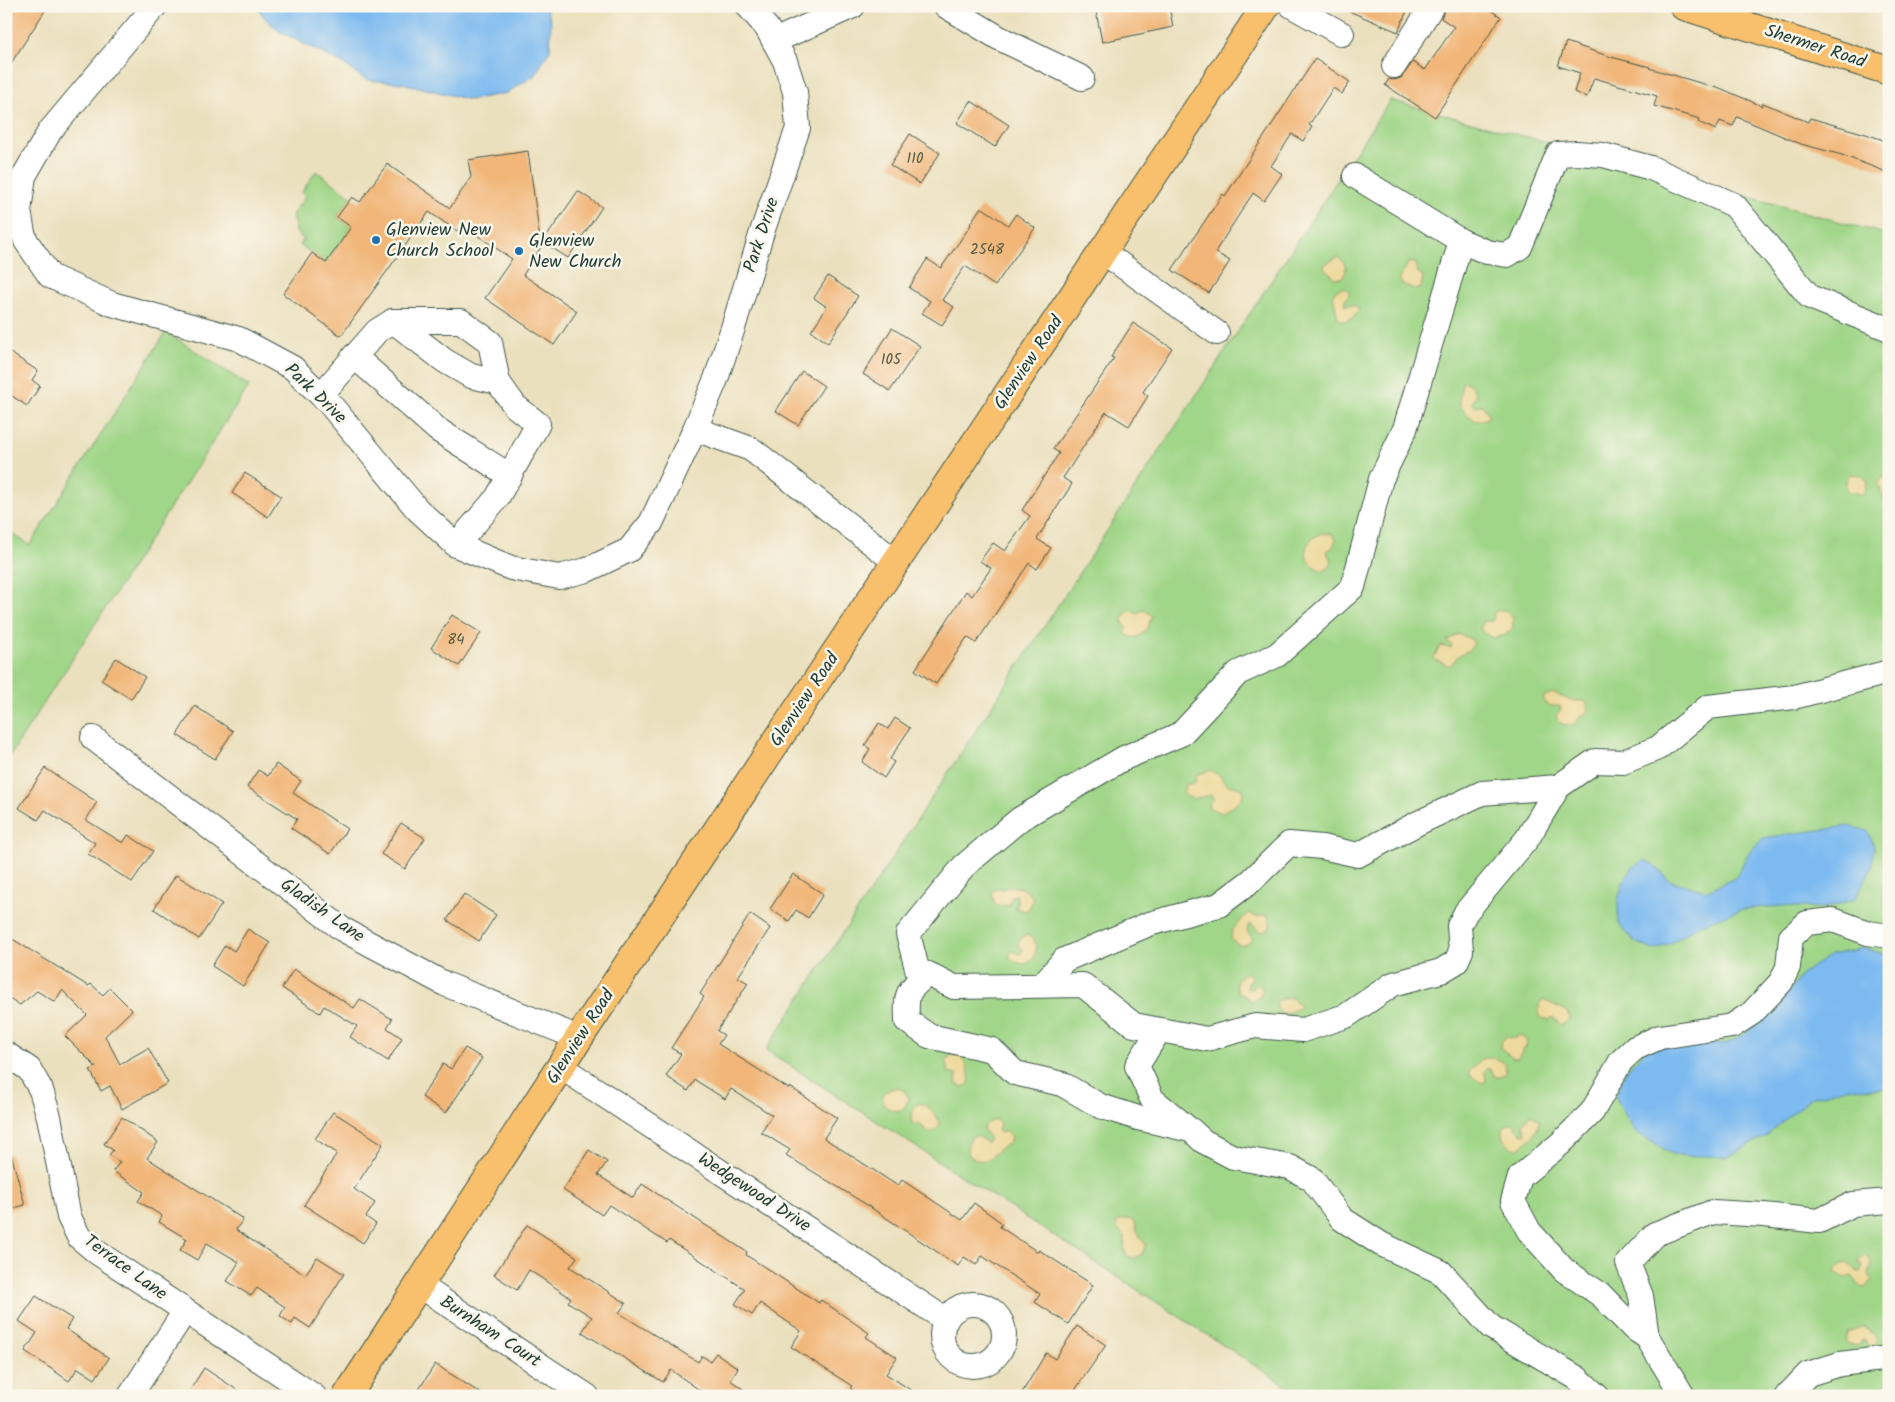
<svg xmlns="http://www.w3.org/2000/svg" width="1895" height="1402" font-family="Kalam,sans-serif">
	<rect width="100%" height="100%" fill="#fbf7ec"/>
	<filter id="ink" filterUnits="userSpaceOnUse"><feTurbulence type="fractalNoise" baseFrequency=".02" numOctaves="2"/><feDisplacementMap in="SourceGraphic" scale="10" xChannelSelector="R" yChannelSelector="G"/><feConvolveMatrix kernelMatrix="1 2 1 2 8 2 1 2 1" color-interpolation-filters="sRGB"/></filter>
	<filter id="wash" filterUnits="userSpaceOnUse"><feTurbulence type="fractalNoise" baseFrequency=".0096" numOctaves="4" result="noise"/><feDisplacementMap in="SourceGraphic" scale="20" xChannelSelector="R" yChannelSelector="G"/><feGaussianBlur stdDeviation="1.12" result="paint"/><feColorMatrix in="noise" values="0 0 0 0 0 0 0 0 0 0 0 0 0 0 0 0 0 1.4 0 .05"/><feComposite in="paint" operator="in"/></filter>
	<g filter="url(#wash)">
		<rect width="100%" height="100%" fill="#ebe0be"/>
		<!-- green -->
		<g fill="#a0d688" stroke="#608a5e">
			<polygon points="1390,100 1889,235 1889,1396 1302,1396 766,1050"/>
			<polygon points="316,171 352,197 337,217 351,227 326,263 300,245 304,239 297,234 292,215 306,196 301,193"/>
			<polygon points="166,332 249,386 6,762 6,530 30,545"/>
		</g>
		<!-- sand -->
		<g fill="#eeda9e" stroke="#868c69">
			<path d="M1338,257C1346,263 1349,270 1342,278H1335L1324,268L1325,264Z"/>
			<polygon points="1409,262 1417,264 1417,272 1423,276 1421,288 1417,290 1402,284 1399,279"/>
			<path d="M1342,288L1347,289L1350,293L1345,300L1344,305C1351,306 1354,303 1359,309L1353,318L1344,321L1338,319L1333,295L1335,291Z"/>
			<path d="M1463,381C1471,383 1474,389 1476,396L1471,403L1474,406L1482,405L1489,414L1486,419L1476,421C1458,409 1457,401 1463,381Z"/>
			<path d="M1850,474L1861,475L1867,481L1864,495L1847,491C1845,484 1846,479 1850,474Z"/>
			<polygon points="1883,477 1889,478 1889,498 1883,497 1878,484"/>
			<path d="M1321,533L1332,534L1336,540L1333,547L1327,551L1329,557L1332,560L1330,567L1323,571C1310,567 1299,552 1311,540C1314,537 1318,535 1321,533Z"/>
			<path d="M1145,610L1152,616C1148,629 1138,645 1125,633L1126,627L1123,623V617L1127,612L1132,611L1137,614L1141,611Z"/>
			<polygon points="1499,610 1505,610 1513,618 1513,628 1505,635 1494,638 1482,632 1480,628 1484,621 1492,621 1494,618 1493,613"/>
			<polygon points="1458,634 1471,639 1474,644 1469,650 1459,655 1450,666 1435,660 1434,657 1441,646 1451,648 1452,645 1447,641"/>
			<path d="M1553,693C1559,695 1567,700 1573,701C1582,701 1590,699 1587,713L1580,717L1575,724C1566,725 1559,726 1556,716L1561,709L1560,706H1549L1543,701V697Z"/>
			<polygon points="1210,770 1220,776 1226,784 1243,789 1242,799 1222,813 1209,808 1209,804 1214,799 1211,795 1194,799 1183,795 1186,784 1195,784 1196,775"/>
			<polygon points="1011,886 1021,888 1031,894 1033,901 1028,910 1023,911 1015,907 1018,902 1016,895 1012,896 1008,906 996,905 993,899 992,893 997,888 1003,889"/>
			<polygon points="1248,913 1257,917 1265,915 1268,917 1271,925 1266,931 1261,932 1251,924 1248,926 1247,931 1253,940 1245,945 1238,945 1231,939 1232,930"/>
			<path d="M1027,935C1042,939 1037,963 1024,964C1019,964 1014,960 1010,958L1009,955L1013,951L1021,954L1023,949L1017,945L1022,937Z"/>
			<polygon points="1246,972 1253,978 1249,980 1247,989 1253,989 1256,984 1259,985 1263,991 1259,997 1252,1001 1238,991 1236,984 1240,976"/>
			<path d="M1291,997L1300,1005L1299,1008L1285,1014C1279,1012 1277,1010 1276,1003L1279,1000Z"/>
			<path d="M1543,1000L1565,1010L1570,1017L1566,1023L1560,1025L1554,1018H1551L1549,1020L1539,1017C1538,1011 1538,1005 1543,1000Z"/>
			<polygon points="1520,1035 1526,1040 1527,1045 1517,1059 1512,1058 1506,1052 1500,1048 1501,1042 1506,1037 1514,1038"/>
			<path d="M951,1055L962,1057C967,1064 971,1075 969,1084L964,1087L956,1084L957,1074L948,1072L946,1061Z"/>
			<polygon points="1483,1058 1495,1058 1505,1063 1506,1072 1501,1077 1495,1077 1492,1071 1487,1068 1485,1072 1486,1081 1482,1083 1468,1074 1472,1068"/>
			<path d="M897,1087L904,1091L908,1097C904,1129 860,1096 897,1087Z"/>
			<path d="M921,1103C933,1108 952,1131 927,1132L922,1126L911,1123L913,1110L916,1105Z"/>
			<path d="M1530,1114L1539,1120C1539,1133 1527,1144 1516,1149C1503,1145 1494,1128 1512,1123L1523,1134L1526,1133L1523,1124Z"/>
			<path d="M996,1120L1000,1124L998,1131L1002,1133L1005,1129L1011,1136L1010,1142C1005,1146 1000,1148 996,1152C994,1154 993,1156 991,1158C978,1166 957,1154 973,1136H978L987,1143L989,1141V1137L983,1130C985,1124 989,1121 996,1120Z"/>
			<polygon points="1129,1219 1135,1223 1137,1232 1146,1245 1142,1254 1134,1258 1127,1256 1124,1249 1125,1236 1117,1229 1116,1223 1121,1220"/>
			<polygon points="1865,1256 1869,1259 1871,1265 1869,1274 1872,1280 1865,1288 1861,1287 1852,1276 1845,1278 1835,1272 1836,1268 1843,1264 1847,1263 1858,1272 1861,1272 1863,1266 1857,1261"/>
			<polygon points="1861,1327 1866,1328 1877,1339 1875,1345 1871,1346 1866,1345 1865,1341 1862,1340 1857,1346 1851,1345 1846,1342 1848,1333"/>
		</g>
		<!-- water -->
		<g fill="#7cbaf0" stroke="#4e7c92">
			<polygon points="257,6 545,6 551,21 550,50 535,75 507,93 470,100 402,83 366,80 345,65 279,31 263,16"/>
			<polygon points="1849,826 1868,831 1874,847 1872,867 1855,899 1825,908 1780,906 1743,909 1699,925 1671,943 1653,950 1635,942 1618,923 1618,900 1623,883 1633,867 1644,860 1653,864 1669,880 1705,891 1735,878 1748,854 1763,838"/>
			<polygon points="1865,948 1889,956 1889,1085 1881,1089 1846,1088 1812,1097 1766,1136 1727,1157 1674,1155 1635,1132 1615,1096 1627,1070 1644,1051 1660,1047 1728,1043 1749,1031 1782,1001 1803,973 1830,955"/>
		</g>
		<g id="blocks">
			<!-- building -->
			<g fill="#f1b678">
				<polygon points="14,6 48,6 6,71 6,18"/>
				<polygon points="1095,6 1169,6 1173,27 1102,42"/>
				<polygon points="1337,6 1409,6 1398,32"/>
				<polygon points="1446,6 1485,6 1501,17 1435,117 1385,85 1389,79 1394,80 1401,78 1413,62 1425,70 1454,27 1441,18"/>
				<polygon points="1566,42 1611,57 1650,67 1649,68 1714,87 1715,86 1762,106 1763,103 1808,122 1810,118 1866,134 1889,142 1889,173 1842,155 1801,144 1737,117 1733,126 1720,121 1716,130 1698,122 1700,119 1654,106 1657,96 1594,78 1587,97 1574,92 1580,73 1558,66"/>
				<polygon points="1315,59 1350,82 1342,94 1333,88 1309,125 1312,127 1303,141 1292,134 1271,166 1282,174 1264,201 1253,193 1215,252 1230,261 1209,293 1172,270 1223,194 1225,196"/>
				<polygon points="971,101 1009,125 995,147 957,123"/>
				<polygon points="910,134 940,153 920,184 890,165"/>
				<polygon points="528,151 541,247 523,275 577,311 554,345 485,298 512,259 462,225 457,231 429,212 341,336 283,294 312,253 326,263 351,227 337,217 352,197 360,202 387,164 450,208 471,177 468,160"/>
				<polygon points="578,191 602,207 568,258 543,242"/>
				<polygon points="981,207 1008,225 1016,214 1035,228 995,286 965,266 942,300 954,307 942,325 922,313 930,301 909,288 927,259 941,268 971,225 970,224"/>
				<polygon points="828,276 858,296 828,343 811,331 827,307 814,298"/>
				<polygon points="1133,323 1172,348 1143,392 1148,396 1129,426 1106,412 1063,478 1072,484 1037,539 1051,548 1037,569 1029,563 976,643 967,637 936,684 915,670 966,591 972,596 991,568 980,561 993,543 1005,551 1030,516 1022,510 1059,453 1053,449 1114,358 1111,357"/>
				<polygon points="892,328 920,346 890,391 863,374"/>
				<polygon points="6,350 38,371 32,380 40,386 27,406 6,392"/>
				<polygon points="802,371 824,386 798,425 776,411"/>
				<polygon points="245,473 281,496 268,517 232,493"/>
				<polygon points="452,615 481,633 459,666 431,648"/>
				<polygon points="116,658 145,677 131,699 101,680"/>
				<polygon points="195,706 233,731 215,759 177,735"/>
				<polygon points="895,718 910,728 890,759 894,762 884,778 862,762 870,749 865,745 879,723 888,729"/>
				<polygon points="276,764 301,781 293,793 347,829 330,854 291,828 297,819 247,787 258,770 268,776"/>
				<polygon points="45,768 97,802 86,820 123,843 128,835 153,851 132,882 88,854 95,843 45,810 38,820 19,808"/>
				<polygon points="401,823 425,838 405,869 381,854"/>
				<polygon points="793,874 823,894 808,918 796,910 789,921 770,909"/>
				<polygon points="176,875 222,904 199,939 154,909"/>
				<polygon points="464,894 496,915 479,941 447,920"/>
				<polygon points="750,914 770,928 738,977 748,983 717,1031 724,1035 718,1044 789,1089 790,1087 837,1118 824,1138 898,1186 902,1180 962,1220 974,1203 1002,1223 1000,1227 1038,1252 1039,1250 1093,1285 1068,1324 1035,1302 1040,1294 982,1256 976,1265 964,1257 958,1266 867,1205 786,1155 790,1150 761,1132 772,1115 731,1089 725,1099 695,1080 688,1091 666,1076 681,1054 671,1048 704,997 700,994"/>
				<polygon points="248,929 270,943 243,986 212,966 225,945 234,951"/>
				<polygon points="6,935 88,986 91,984 103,995 110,988 132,1010 105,1036 120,1064 148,1048 168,1083 122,1109 110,1086 101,1091 90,1070 96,1067 65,1036 87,1015 62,990 55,1002 37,991 20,1005 6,996"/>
				<polygon points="294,969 354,1008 360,999 392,1019 387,1028 402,1038 388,1061 350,1037 357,1026 324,1006 320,1013 282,988"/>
				<polygon points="465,1048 482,1058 446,1113 422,1097 443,1064 451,1069"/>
				<polygon points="333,1112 383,1144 354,1189 375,1203 366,1217 376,1224 363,1243 304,1205 337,1153 315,1139"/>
				<polygon points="122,1117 158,1142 147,1158 243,1219 236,1230 305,1275 317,1257 344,1274 310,1328 295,1318 292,1324 280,1316 285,1307 257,1288 251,1296 227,1281 239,1262 207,1243 197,1260 180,1250 187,1239 159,1222 162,1216 138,1201 144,1192 113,1171 120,1162 109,1155 113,1150 104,1144"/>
				<polygon points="589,1150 607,1162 598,1175 633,1198 642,1184 747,1252 746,1255 819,1303 821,1300 869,1333 866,1337 897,1357 886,1374 920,1396 862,1396 850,1388 852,1386 791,1347 801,1331 760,1303 752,1315 735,1304 745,1289 669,1240 667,1243 609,1205 602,1215 563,1190"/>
				<polygon points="11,1154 25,1205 6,1210 6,1155"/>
				<polygon points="527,1225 577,1257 570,1267 626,1303 619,1313 698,1362 702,1356 710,1361 716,1353 738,1368 730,1380 753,1396 708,1396 671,1370 663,1382 582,1332 592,1317 568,1302 571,1298 529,1270 517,1290 494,1275"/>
				<polygon points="36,1296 72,1319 66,1329 109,1358 95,1379 78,1368 69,1381 25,1351 37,1333 19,1321"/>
				<polygon points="1077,1326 1106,1345 1071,1396 1020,1396 1046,1353 1055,1359"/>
				<polygon points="435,1364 485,1396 415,1396"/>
				<polygon points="204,1368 246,1396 186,1396"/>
			</g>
		</g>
	</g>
	<g filter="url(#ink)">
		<use href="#blocks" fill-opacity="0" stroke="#3e5549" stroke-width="1"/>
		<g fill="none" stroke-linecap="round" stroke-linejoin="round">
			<!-- minor casing -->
			<g stroke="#3e5549" stroke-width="26">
				<g id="minor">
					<polyline points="155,6 50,131 24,176 19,211 23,233 26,241 50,276 112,304 239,339 293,368 329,403 417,509 456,545 511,568 559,577 587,570 629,550 651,523 695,429 716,379 733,328 762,232 798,128 795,92 785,61 767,28 748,6"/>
					<polyline points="946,6 999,38 1082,78"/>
					<polyline points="1292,6 1342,34"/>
					<polyline points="774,41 853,6"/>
					<polyline points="1394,66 1432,6"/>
					<polyline points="1461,241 1487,252 1507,255 1520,247 1558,154 1577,153 1603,155 1651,168 1734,205 1810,297 1889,329"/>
					<polyline points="1103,252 1217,333"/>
					<polyline points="393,321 445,361 471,376 498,382"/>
					<polyline points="354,356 438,430 510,476"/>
					<polyline points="321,395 377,331 393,321 461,321 490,342 498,382 515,406 538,424 497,498 456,545"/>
					<polyline points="695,429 751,449 896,562"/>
					<polyline points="93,738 342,929 445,984 579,1038"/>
					<polyline points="920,980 908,934 964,866 1020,819 1124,758 1181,734 1238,673 1277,655 1353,587 1381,479 1405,429 1461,241 1355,176"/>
					<polyline points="1043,984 1064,960 1149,924 1219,905 1251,881 1289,844 1322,847 1358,855 1418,823 1482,793 1558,787"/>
					<polyline points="1159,1030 1137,1066 1152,1099 1185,1126"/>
					<polyline points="6,1054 29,1069 41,1090 49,1117 69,1217 79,1237 98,1253 314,1396"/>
					<polyline points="561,1067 946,1320"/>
					<polyline points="419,1285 587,1396"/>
					<circle cx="973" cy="1335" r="31"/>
					<polyline points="1647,1337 1633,1328 1601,1295 1564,1270 1529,1231 1513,1201 1520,1177 1560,1144 1592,1112 1621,1061 1635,1048 1660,1037 1732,1026 1752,1013 1781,982 1788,967 1791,937 1807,923 1833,920 1868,933 1889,936"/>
					<polyline points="130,1396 185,1311"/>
					<path d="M1597,1396L1577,1378L1491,1327L1441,1272L1381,1244L1342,1219L1312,1179L1290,1167L1233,1157L1203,1141L1191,1130L1138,1118L1100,1106L1062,1084L1015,1073L992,1050L929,1036L907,1021C906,993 906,991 928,974L954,987L1083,985L1134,1025L1207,1039L1255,1026L1303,1030L1346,1016L1393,984L1441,971L1456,962L1461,951L1459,926L1466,912L1527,839L1558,787L1595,761L1623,762L1658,748L1708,707L1794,697L1889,672"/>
					<polyline points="1683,1396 1647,1337 1641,1296 1628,1263 1655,1234 1713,1212 1764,1215 1819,1221 1853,1204 1889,1201"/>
					<polyline points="1787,1396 1808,1374 1840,1364 1889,1358"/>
				</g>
			</g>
			<!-- major casing -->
			<g stroke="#3e5549" stroke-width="30">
				<g id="major">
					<polyline points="1684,6 1889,71"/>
					<polyline points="347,1396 579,1038 1266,6"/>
				</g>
			</g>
			<!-- minor -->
			<use href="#minor" stroke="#fff" stroke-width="24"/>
			<!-- major -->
			<use href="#major" stroke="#f8bf6c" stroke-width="28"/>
		</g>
	</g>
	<!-- markers -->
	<g fill="#1f6fb2" stroke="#fbf7ec" stroke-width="2">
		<circle cx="376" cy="240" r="5"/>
		<circle cx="519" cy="251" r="5"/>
	</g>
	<g text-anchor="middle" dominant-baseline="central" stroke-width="5" stroke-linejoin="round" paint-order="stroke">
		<!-- number labels -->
		<g font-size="15" fill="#545b45">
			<text x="915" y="159">110</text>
			<text x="987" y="250">2548</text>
			<text x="891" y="360">105</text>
			<text x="456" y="640">84</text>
		</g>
		<!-- street labels -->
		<g font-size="18" fill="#1f3d34" stroke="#fbf7ec">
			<text transform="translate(1815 47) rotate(18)">Shermer Road</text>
			<text transform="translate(762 235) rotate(-72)">Park Drive</text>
			<text transform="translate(1029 363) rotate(-56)">Glenview Road</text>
			<text transform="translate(315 394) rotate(44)">Park Drive</text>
			<text transform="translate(805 700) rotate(-56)">Glenview Road</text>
			<text transform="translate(322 911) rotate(35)">Gladish Lane</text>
			<text transform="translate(581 1037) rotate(-57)">Glenview Road</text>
			<text transform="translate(754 1193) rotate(33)">Wedgewood Drive</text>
			<text transform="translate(125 1268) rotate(36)">Terrace Lane</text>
			<text transform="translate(490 1332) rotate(33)">Burnham Court</text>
		</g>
		<!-- poi labels -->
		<g font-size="18" fill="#1f3d34" stroke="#fbf7ec" text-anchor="start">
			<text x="386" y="230">Glenview New<tspan x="386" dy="21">Church School</tspan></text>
			<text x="529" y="241">Glenview<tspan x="529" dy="21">New Church</tspan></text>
		</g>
	</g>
	<!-- margin -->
	<rect width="1895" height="1402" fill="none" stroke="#fbf7ec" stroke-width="25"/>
</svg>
